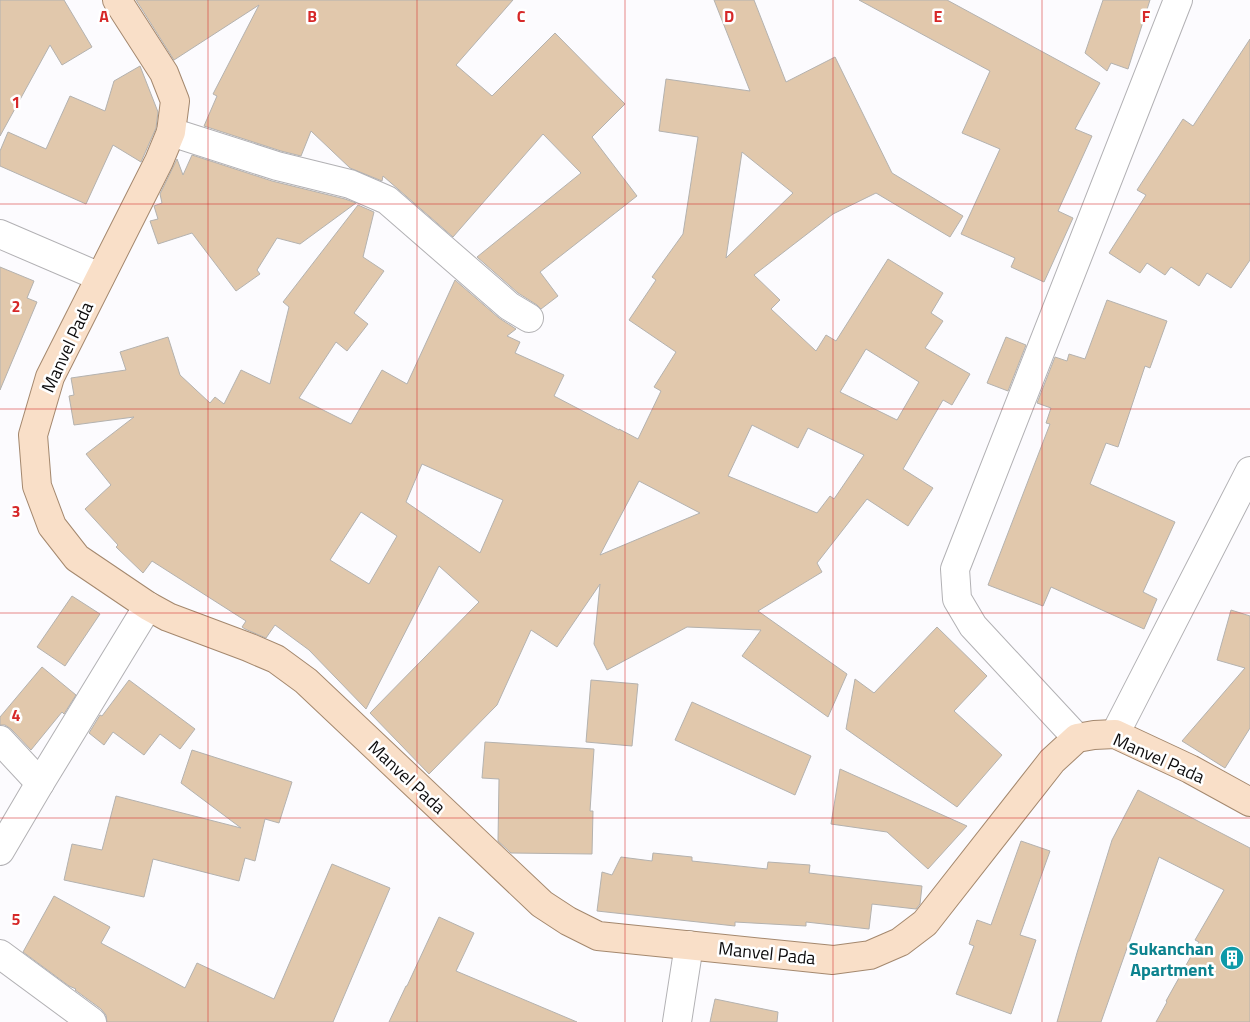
<svg xmlns="http://www.w3.org/2000/svg" width="1250" height="1022" font-family="'Titillium Web',sans-serif">
	<rect width="100%" height="100%" fill="#fcfbfe"/>
	<!-- building -->
	<g fill="#e1c8ac" stroke="#b4b2af" fill-rule="evenodd">
		<polygon points="0,0 64,0 92,47 62,65 50,45 0,136"/>
		<polygon points="136,0 513,0 456,65 492,96 555,33 625,104 592,137 637,196 540,272 558,296 541,309 537,305 518,293 477,257 581,173 543,134 453,237 383,176 382,181 350,168 311,131 301,156 281,151 204,126 217,96 213,94 259,5 174,60"/>
		<path d="M714,0H754L786,82L835,57L892,173L963,216L950,237L876,193L833,214L754,275L780,300L771,309L816,351L826,335L836,341L888,259L943,293L931,313L943,321L925,348L970,374L952,405L943,400L903,469L933,488L908,526L867,499L817,563L822,572L758,611L847,674L828,717L742,656L761,630L687,627L607,670L594,644L600,584L557,647L531,630L497,705L429,774L370,713L479,602L439,566L366,709L309,650L275,625L266,638L245,629L242,627L246,621L152,561L143,573L116,547L118,545L85,509L111,485L86,454L134,417L74,425L69,396L74,395L71,378L126,370L120,352L168,337L180,375L210,403L215,397L224,404L241,370L270,384L289,307L283,302L358,205L374,212L363,257L384,271L354,313L368,324L347,351L336,342L299,398L351,424L382,370L407,384L455,280L499,318L516,329L507,336L520,342L515,353L564,375L554,396L619,430V429L638,439L661,391L654,387L676,352L629,320L656,280L652,277L683,234L698,137L659,131L666,79L750,91ZM742,152L793,193L726,258ZM866,349L919,382L897,420L840,392ZM752,425L798,448L808,428L864,455L834,499L830,496L817,513L728,476ZM422,464L503,500L480,553L406,502ZM639,481L700,513L600,555ZM361,512L397,536L369,584L330,560Z"/>
		<polygon points="859,0 947,0 1100,83 1075,129 1092,136 1058,211 1073,218 1044,282 1011,267 1015,258 961,234 1000,149 962,133 990,71"/>
		<polygon points="1103,0 1150,0 1128,69 1111,63 1107,71 1085,53"/>
		<polygon points="1250,39 1250,260 1231,288 1207,273 1199,286 1171,267 1165,275 1147,263 1140,273 1109,253 1146,195 1137,190 1183,119 1193,126"/>
		<polygon points="140,66 158,112 156,128 141,162 113,145 86,204 0,166 0,151 8,132 46,149 70,96 105,111 114,81"/>
		<polygon points="192,155 272,181 345,199 356,203 300,244 277,238 257,270 260,274 236,291 192,233 158,244 150,221 158,219 154,206 162,203 160,194 177,159 183,175"/>
		<polygon points="0,267 34,281 27,298 37,302 0,390"/>
		<polygon points="1107,300 1167,321 1150,368 1145,366 1118,447 1106,443 1090,484 1175,522 1143,592 1157,599 1144,629 1051,587 1043,606 988,585 1050,424 1046,423 1051,408 1037,403 1055,357 1067,361 1069,354 1085,359"/>
		<polygon points="1006,337 1026,345 1008,391 987,383"/>
		<polygon points="72,596 100,614 65,666 37,647"/>
		<polygon points="1231,610 1250,616 1250,728 1225,768 1182,741 1245,668 1217,660"/>
		<polygon points="937,627 987,676 954,711 1002,755 957,807 846,729 855,679 874,693"/>
		<polygon points="42,667 76,695 64,714 62,712 31,750 11,729 5,725 0,725 0,717"/>
		<polygon points="129,680 195,729 180,749 160,734 144,755 113,732 104,745 89,733 100,715 102,716"/>
		<polygon points="591,680 638,684 632,746 586,742"/>
		<polygon points="692,702 811,756 795,795 675,740"/>
		<polygon points="485,742 594,749 590,811 593,811 592,854 511,853 498,841 499,779 482,778"/>
		<polygon points="192,750 292,782 279,823 265,819 255,861 245,858 239,881 153,859 144,897 64,880 72,844 102,850 116,796 241,828 181,783"/>
		<polygon points="840,769 967,826 928,869 887,832 831,824"/>
		<polygon points="1138,790 1250,848 1250,1022 1156,1022 1167,1002 1166,1001 1199,942 1195,940 1224,890 1159,857 1101,1022 1057,1022 1077,953 1112,840"/>
		<polygon points="1021,841 1050,851 1020,935 1036,940 1011,1014 956,994 974,946 969,944 977,920 991,925"/>
		<polygon points="653,853 692,857 692,861 767,869 768,862 810,865 809,873 922,886 920,904 916,909 872,904 869,929 806,922 806,926 735,922 735,926 597,911 602,872 612,875 621,857 652,861"/>
		<polygon points="332,864 390,888 333,1022 107,1022 106,1015 101,1009 75,990 76,989 69,986 23,952 54,896 110,927 101,943 185,988 197,963 274,999"/>
		<polygon points="439,917 474,933 456,971 577,1022 389,1022 406,986 407,986"/>
		<polygon points="715,999 778,1012 777,1022 710,1022"/>
	</g>
	<g fill="none" stroke-linecap="round" stroke-linejoin="round">
		<!-- minor casing -->
		<g stroke="#b2b1b4" stroke-width="30">
			<g id="minor">
				<polyline points="171,132 277,166 350,184 387,200 509,306 529,318"/>
				<polyline points="0,234 100,277"/>
				<polyline points="1115,734 1250,471"/>
				<polyline points="1077,738 973,626 957,599 955,569 1178,0"/>
				<polyline points="0,740 40,783"/>
				<polyline points="0,851 40,783 148,606"/>
				<polyline points="0,954 92,1022"/>
				<polyline points="677,1022 689,945"/>
			</g>
		</g>
		<!-- major casing -->
		<g stroke="#a4886e" stroke-width="30">
			<polyline id="major" points="117,0 164,73 175,101 171,132 159,161 50,377 33,435 37,486 52,526 77,558 148,606 168,617 248,647 276,659 306,681 542,904 568,921 598,936 833,960 870,955 900,942 925,923 1052,761 1077,738 1094,735 1115,734 1190,769 1250,802"/>
		</g>
		<!-- minor -->
		<use href="#minor" stroke="#fff" stroke-width="28"/>
		<!-- major -->
		<use href="#major" stroke="#f9dfc8" stroke-width="28"/>
	</g>
	<!-- grid -->
	<path fill="none" stroke="#d62828" stroke-width="1" stroke-opacity="0.55" d="M208,0V1022M417,0V1022M625,0V1022M833,0V1022M1042,0V1022M0,204H1250M0,409H1250M0,613H1250M0,818H1250"/>
	<!-- icons -->
	<defs>
		<g id="building-disc" transform="scale(1.25)"><circle r="9.5" fill="#0f9aa8" stroke="#fff"/><path d="M-4-6H4V6H1V3H-1V6H-4ZM-2.5-4.3h1.7v1.8h-1.7ZM.8-4.3h1.7v1.8H.8ZM-2.5-1h1.7V.8h-1.7ZM.8-1h1.7V.8H.8Z" fill="#fff"/></g>
	</defs>
	<g fill-rule="evenodd">
		<use href="#building-disc" x="1232" y="958"/>
	</g>
	<g text-anchor="middle" dominant-baseline="central" stroke-width="5" stroke-linejoin="round" paint-order="stroke">
		<!-- street labels -->
		<g font-size="18" fill="#0d0c0d" stroke="#fff">
			<text transform="translate(67 347) rotate(-65)">Manvel Pada</text>
			<text transform="translate(1159 758) rotate(24)">Manvel Pada</text>
			<text transform="translate(407 777) rotate(43)">Manvel Pada</text>
			<text transform="translate(767 953) rotate(6)">Manvel Pada</text>
		</g>
		<!-- culture labels -->
		<g font-size="18" font-weight="bold" fill="#0d838f" stroke="#fff" text-anchor="end">
			<text x="1214" y="948">Sukanchan<tspan x="1214" dy="21">Apartment</tspan></text>
		</g>
	</g>
	<g font-size="16" text-anchor="middle" font-weight="bold" fill="#d62828" stroke="#fff" stroke-width="5" stroke-linejoin="round" paint-order="stroke">
		<text x="104" y="22">A</text>
		<text x="312" y="22">B</text>
		<text x="521" y="22">C</text>
		<text x="729" y="22">D</text>
		<text x="938" y="22">E</text>
		<text x="1146" y="22">F</text>
		<text x="16" y="108">1</text>
		<text x="16" y="312">2</text>
		<text x="16" y="517">3</text>
		<text x="16" y="721">4</text>
		<text x="16" y="925">5</text>
	</g>
</svg>
